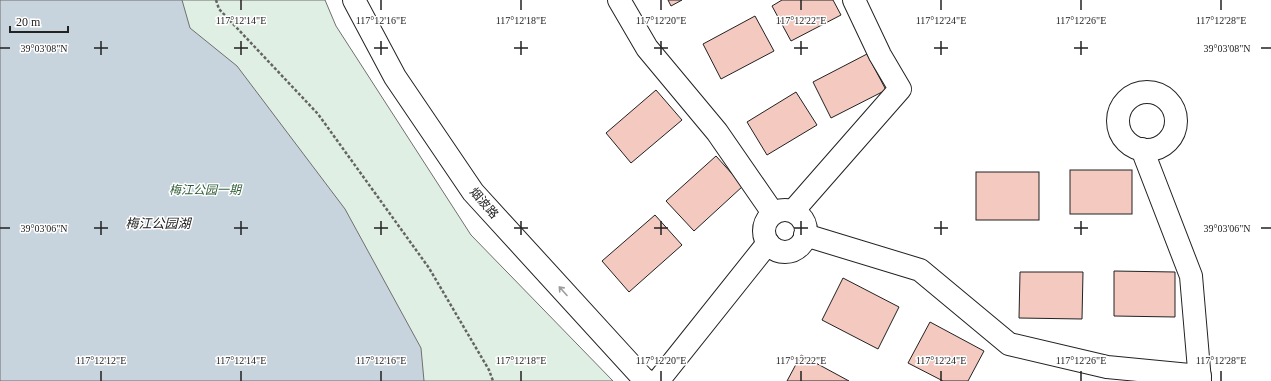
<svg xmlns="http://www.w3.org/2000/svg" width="1271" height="381" font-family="'Times New Roman','Noto Sans SC',serif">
	<rect width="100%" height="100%" fill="#fff"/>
	<!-- green -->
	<polygon fill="#e0efe3" stroke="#6f6f6f" points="0,0 325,0 336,26 471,235 613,381 0,381"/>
	<!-- water -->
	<polygon fill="#c7d3dd" stroke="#6f6f6f" points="0,0 182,0 190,28 237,66 345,209 421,348 424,381 0,381"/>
	<!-- building -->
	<g fill="#f3c9c0" stroke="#222">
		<polygon points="668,0 682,0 671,6"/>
		<polygon points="782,0 833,0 841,15 791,41 772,6"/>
		<polygon points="755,16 774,51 721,79 703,44"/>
		<polygon points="867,54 886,90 831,118 813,82"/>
		<polygon points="656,90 682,120 631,163 606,133"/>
		<polygon points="796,92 817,125 767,155 747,122"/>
		<polygon points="716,156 743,186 694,231 666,201"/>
		<rect x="1070" y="170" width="62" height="44"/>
		<rect x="976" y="172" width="63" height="48"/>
		<polygon points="655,215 682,245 629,292 602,261"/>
		<polygon points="1114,271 1175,272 1175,317 1114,316"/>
		<polygon points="1020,272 1083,272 1082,319 1019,318"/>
		<polygon points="843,278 899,307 878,349 822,320"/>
		<polygon points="930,322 984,351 968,381 943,381 908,363"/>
		<polygon points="801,355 849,381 787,381"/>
	</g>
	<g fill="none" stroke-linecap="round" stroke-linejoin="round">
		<!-- minor casing -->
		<g stroke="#222" stroke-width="24">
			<g id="minor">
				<polyline points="619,0 647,48 717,132 773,213"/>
				<circle cx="1147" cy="121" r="29"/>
				<polyline points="1142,149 1191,276 1200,381"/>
				<circle cx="785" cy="231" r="21"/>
				<polyline points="793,211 900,89 880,55 854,0"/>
				<polyline points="805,235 920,270 1009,344 1107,367 1200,376"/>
				<polyline points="658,381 768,243"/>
			</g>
		</g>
		<!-- major casing -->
		<g stroke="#222" stroke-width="24">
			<polyline id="major" points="354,0 395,77 473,192 642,377 647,381"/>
		</g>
		<!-- path -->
		<polyline stroke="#646464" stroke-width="2.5" stroke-dasharray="3 2" stroke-linecap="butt" points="216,0 219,9 318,114 429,268 489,370 493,381"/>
		<!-- minor -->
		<use href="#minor" stroke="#fff" stroke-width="22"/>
		<!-- major -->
		<use href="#major" stroke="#fff" stroke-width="22"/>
	</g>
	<!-- one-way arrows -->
	<defs><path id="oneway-shaft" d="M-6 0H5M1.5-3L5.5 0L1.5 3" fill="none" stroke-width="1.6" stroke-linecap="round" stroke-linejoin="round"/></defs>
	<use stroke="#9c9c9c" href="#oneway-shaft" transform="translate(563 291) rotate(-132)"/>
	<!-- ticks -->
	<path fill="none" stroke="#222" stroke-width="1.5" d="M241,0V10M381,0V10M521,0V10M661,0V10M801,0V10M941,0V10M1081,0V10M1221,0V10M101,41V55M241,41V55M381,41V55M521,41V55M661,41V55M801,41V55M941,41V55M1081,41V55M0,48H10M94,48H108M234,48H248M374,48H388M514,48H528M654,48H668M794,48H808M934,48H948M1074,48H1088M1261,48H1271M101,221V235M241,221V235M381,221V235M521,221V235M661,221V235M801,221V235M941,221V235M1081,221V235M0,228H10M94,228H108M234,228H248M374,228H388M514,228H528M654,228H668M794,228H808M934,228H948M1074,228H1088M1261,228H1271M101,371V381M241,371V381M381,371V381M521,371V381M661,371V381M801,371V381M941,371V381M1081,371V381M1221,371V381"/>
	<g text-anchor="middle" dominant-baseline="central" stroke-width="3" stroke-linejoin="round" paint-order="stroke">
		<!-- park labels -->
		<g font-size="12" font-style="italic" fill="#2f5e38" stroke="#fff">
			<text x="205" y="190">梅江公园一期</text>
		</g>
		<!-- street labels -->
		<g font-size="12" fill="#222" stroke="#fff">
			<text transform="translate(484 203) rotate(49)">烟波路</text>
		</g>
		<!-- water labels -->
		<g font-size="13" font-style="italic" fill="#222" stroke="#fff">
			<text x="158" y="223">梅江公园湖</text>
		</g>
	</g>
	<g font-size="10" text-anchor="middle" fill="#222" stroke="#fff" stroke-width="3" stroke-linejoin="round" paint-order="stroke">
		<text x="241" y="24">117°12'14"E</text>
		<text x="381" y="24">117°12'16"E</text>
		<text x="521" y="24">117°12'18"E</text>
		<text x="661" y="24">117°12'20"E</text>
		<text x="801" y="24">117°12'22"E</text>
		<text x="941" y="24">117°12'24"E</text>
		<text x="1081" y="24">117°12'26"E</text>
		<text x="1221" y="24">117°12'28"E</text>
		<text x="44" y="52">39°03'08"N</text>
		<text x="1227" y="52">39°03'08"N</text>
		<text x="44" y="232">39°03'06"N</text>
		<text x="1227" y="232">39°03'06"N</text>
		<text x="101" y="364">117°12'12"E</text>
		<text x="241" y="364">117°12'14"E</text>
		<text x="381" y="364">117°12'16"E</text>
		<text x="521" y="364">117°12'18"E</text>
		<text x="661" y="364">117°12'20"E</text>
		<text x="801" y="364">117°12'22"E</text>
		<text x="941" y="364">117°12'24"E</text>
		<text x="1081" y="364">117°12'26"E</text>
		<text x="1221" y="364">117°12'28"E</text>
	</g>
	<!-- scale -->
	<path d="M10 26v6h58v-6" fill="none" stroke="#222222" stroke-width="2"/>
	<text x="16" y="26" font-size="12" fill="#222222" stroke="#ffffff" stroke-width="3" paint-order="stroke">20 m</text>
</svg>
